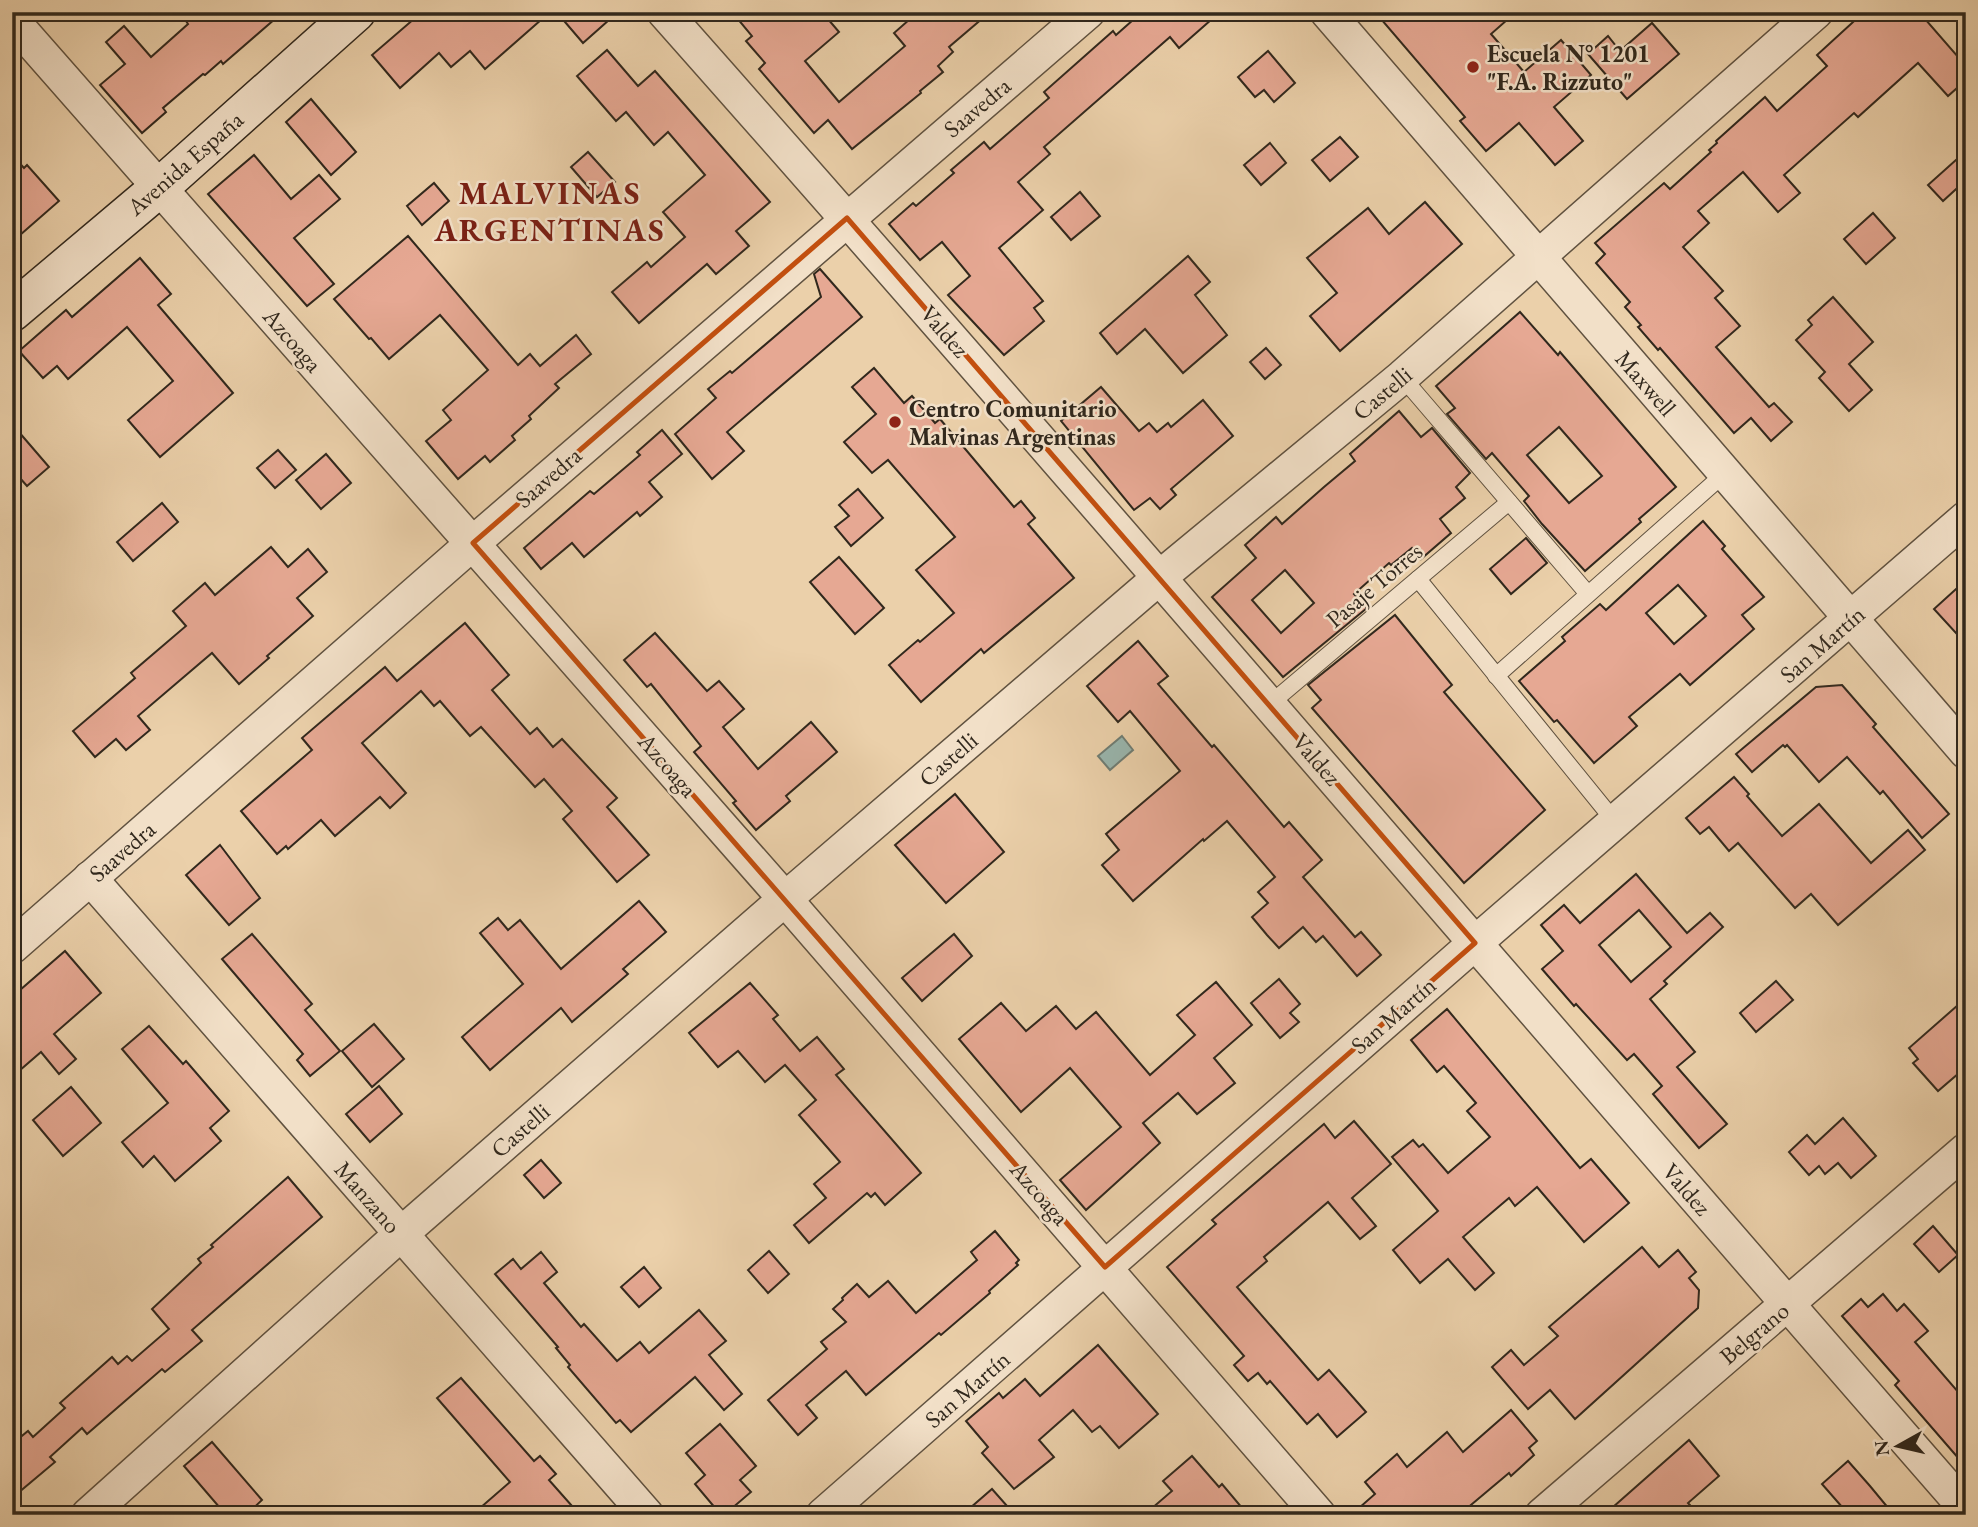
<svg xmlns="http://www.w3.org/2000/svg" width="1978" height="1527" font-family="'EB Garamond',serif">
	<rect width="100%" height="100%" fill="#ebd0aa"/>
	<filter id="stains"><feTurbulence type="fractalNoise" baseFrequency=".00286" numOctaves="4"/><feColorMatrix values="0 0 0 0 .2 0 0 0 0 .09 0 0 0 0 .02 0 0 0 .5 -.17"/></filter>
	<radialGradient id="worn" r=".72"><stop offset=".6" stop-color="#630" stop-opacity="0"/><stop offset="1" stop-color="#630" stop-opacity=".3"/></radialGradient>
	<!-- water -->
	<polygon fill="#99b6ae" stroke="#6f7d74" stroke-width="2" points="1122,736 1133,750 1110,770 1098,756"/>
	<!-- building -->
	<g fill="#e6a893" stroke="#31281d" stroke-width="2" fill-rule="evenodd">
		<polygon points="197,12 283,12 223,64 221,61 205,75 203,74 163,108 166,112 142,133 100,85 125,64 106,42 124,26 151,57 188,24 186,21"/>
		<polygon points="422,12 550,12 485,69 470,51 451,67 439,53 400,88 372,55"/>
		<polygon points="576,12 618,12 583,43 565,22"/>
		<polygon points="732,12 822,12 839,32 805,61 839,102 905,46 894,33 918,12 990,12 949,47 953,52 938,66 943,72 920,91 921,93 852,149 828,120 814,133 759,69 765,63 746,41 752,36"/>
		<polygon points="1142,12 1220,12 1179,48 1170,37 1044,147 1050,154 1018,182 1043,210 999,248 1043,301 1034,308 1044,321 1004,355 948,295 970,276 942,242 920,260 889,224 913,203 916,206 954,173 951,170 984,142 990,149 1049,98 1044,92 1113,31 1116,35"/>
		<polygon points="1375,12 1516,12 1491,34 1524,72 1561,40 1591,75 1554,107 1583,141 1555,165 1519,123 1486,151 1460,121 1465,117"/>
		<polygon points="1864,12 1919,12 1966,66 1966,80 1948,96 1918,63 1858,117 1854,113 1784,175 1800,193 1778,212 1743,172 1698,211 1709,223 1683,247 1723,291 1715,298 1740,326 1716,347 1769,407 1774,403 1792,422 1771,441 1751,418 1734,433 1660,348 1658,350 1638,327 1641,325 1625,307 1630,302 1596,263 1605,254 1595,243 1664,183 1670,189 1711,152 1709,150 1717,143 1716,141 1765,97 1777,111 1827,66 1817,55"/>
		<polygon points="1652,23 1679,54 1627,99 1588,54 1608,36 1620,51"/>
		<polygon points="607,50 638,86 655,71 770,202 736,231 749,246 716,274 707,264 639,323 612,292 647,262 651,267 685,237 663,212 705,175 668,132 654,145 626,112 616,121 577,76"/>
		<polygon points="1268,51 1295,83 1274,102 1264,90 1255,97 1238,77"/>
		<polygon points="311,99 356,152 331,175 286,122"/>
		<polygon points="1340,137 1358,157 1330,181 1312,160"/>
		<polygon points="1270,143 1286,163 1261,185 1244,165"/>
		<polygon points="1966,151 1966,180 1943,201 1928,185"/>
		<polygon points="588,152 615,182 597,197 571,167"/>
		<polygon points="12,155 24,168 27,165 59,201 12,242"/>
		<polygon points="254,155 291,199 319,175 340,199 294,238 334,284 307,306 208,194"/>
		<polygon points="434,183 449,201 422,225 407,206"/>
		<polygon points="1080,192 1100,216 1071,240 1051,217"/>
		<polygon points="1425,202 1462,244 1340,351 1310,316 1337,293 1307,258 1368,208 1389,234"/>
		<polygon points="1873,213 1895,238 1866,264 1844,239"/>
		<polygon points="408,236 518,365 530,354 540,366 576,335 591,354 555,384 559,388 529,416 531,419 512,436 515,440 490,462 485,456 458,479 426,441 451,420 443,410 488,370 440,315 389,359 371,338 369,339 334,299"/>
		<polygon points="1188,256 1210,282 1195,295 1227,335 1183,373 1145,329 1117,354 1100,333"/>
		<polygon points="140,258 171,294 158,305 233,393 160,457 128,420 173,381 127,327 68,379 57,366 43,378 19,351 66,310 72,317"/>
		<polygon points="820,269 862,317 727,432 744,451 712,479 675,434 716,398 708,389 730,371 732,373 821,297 814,274"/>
		<polygon points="1833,297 1873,342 1849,364 1872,390 1849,411 1819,378 1825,372 1796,340 1812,325 1808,320"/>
		<path d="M1520,312L1558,355L1560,352L1676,487L1639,519L1641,522L1585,571L1542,524L1524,501L1529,496L1492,453L1486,459L1447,414L1455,408L1436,386ZM1559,427L1602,476L1569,503L1527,455Z"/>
		<polygon points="1266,348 1281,365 1265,379 1250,362"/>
		<polygon points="874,368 904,403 912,396 935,423 940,419 1014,507 1021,501 1035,518 1028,524 1074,578 984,653 981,649 921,702 889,665 918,640 920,642 954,613 916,570 955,537 888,460 872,473 844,442 876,414 852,387"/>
		<polygon points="1101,387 1139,431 1149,423 1157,432 1168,423 1171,427 1203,400 1233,436 1171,489 1176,495 1160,509 1150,498 1134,510 1061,421"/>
		<path d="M1399,411L1421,437L1432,428L1470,473L1456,487L1465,498L1440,519L1451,533L1421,559L1412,548L1391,565L1389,563L1354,594L1367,608L1283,677L1212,597L1256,558L1245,545L1276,517L1282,524L1324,487L1355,461L1350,454ZM1285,570L1314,603L1281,633L1252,600Z"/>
		<polygon points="12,424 49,467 27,486 12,469"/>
		<polygon points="662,430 682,454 649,482 662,497 640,516 637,512 584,557 572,543 541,569 524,548 590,491 594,494 640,455 637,452"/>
		<polygon points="278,450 296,470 275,488 257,468"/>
		<polygon points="326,454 351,483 321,509 296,480"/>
		<polygon points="858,489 883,518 851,546 835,527 849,516 839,505"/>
		<polygon points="162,503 178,522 133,561 117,542"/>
		<path d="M1703,521L1725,546L1722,549L1764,597L1742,615L1754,629L1690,685L1680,674L1629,717L1637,726L1594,763L1557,720L1554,722L1519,681L1565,641L1562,637L1600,604L1606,610ZM1678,585L1706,616L1674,644L1646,613Z"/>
		<polygon points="1526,538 1547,563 1511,594 1490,569"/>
		<polygon points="271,547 288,567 308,549 327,572 297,598 313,616 267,656 269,658 239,684 212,653 138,716 150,730 126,750 116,739 95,757 73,731 135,678 131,673 186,626 173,611 205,583 215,595"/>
		<polygon points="839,557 884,608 855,634 810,582"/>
		<polygon points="1966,580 1966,644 1934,609"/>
		<polygon points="1395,615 1452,685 1444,692 1545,810 1464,883 1312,708 1321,700 1308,685"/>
		<polygon points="465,623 509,675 492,690 530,734 537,728 553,747 562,739 617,798 607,807 649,855 617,882 563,819 572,811 544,779 535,787 481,727 470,736 440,701 434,706 421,691 362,743 406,793 390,808 380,797 335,836 321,820 288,849 286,846 277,854 241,811 312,750 302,738 385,667 397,681"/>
		<polygon points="655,633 707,691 719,681 744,709 723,727 758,769 811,722 837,752 786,796 790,801 756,830 733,803 736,801 694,752 701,746 651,684 647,687 624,660"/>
		<polygon points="1138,641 1168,676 1158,684 1212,747 1214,745 1284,827 1289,822 1322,860 1303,877 1355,937 1361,932 1381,955 1357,976 1323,936 1316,942 1303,927 1279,948 1267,935 1252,917 1268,903 1258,892 1275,877 1227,821 1204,841 1203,839 1133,901 1102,865 1119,850 1106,834 1180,771 1130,711 1118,722 1087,686"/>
		<polygon points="1842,685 1876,724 1873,727 1949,814 1922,838 1883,791 1880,794 1847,757 1819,782 1787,745 1785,747 1783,745 1752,772 1736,754 1816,687"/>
		<polygon points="1734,777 1749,794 1747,796 1782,836 1819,804 1871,863 1908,830 1925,850 1838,925 1811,894 1795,908 1738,843 1729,851 1709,827 1700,834 1686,818"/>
		<polygon points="955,794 1004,852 946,903 895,845"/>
		<polygon points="220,845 260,898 229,925 186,875"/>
		<path d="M1636,874L1687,933L1710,913L1723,927L1664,981L1667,984L1650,999L1695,1052L1677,1067L1727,1124L1699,1148L1653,1094L1662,1086L1634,1054L1627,1060L1576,1004L1574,1006L1542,969L1563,951L1541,925L1564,905L1580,923ZM1639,910L1671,947L1631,982L1599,945Z"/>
		<polygon points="639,901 666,932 623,969 628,974 572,1022 561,1008 490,1070 462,1037 523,984 480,933 498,918 508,930 520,920 561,969"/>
		<polygon points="252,934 312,1004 305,1010 340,1051 310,1076 297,1060 303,1054 222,959"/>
		<polygon points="954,934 972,956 922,1001 902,978"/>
		<polygon points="65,951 101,993 54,1034 76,1059 59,1074 41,1052 12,1077 12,997"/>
		<polygon points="1279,979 1300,1004 1290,1013 1299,1022 1280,1038 1251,1003"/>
		<polygon points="1776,981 1793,1000 1756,1032 1740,1013"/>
		<polygon points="1216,982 1252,1025 1214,1058 1235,1083 1197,1114 1178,1093 1143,1123 1160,1143 1086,1210 1060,1180 1121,1127 1070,1068 1021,1112 959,1039 1001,1003 1026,1031 1056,1006 1076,1029 1096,1012 1150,1075 1195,1035 1177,1015"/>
		<polygon points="750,983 778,1015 773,1019 800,1051 817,1037 844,1069 836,1075 921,1173 885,1205 875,1193 871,1197 867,1193 809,1243 794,1225 826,1198 814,1184 840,1162 799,1115 816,1100 785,1065 765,1082 738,1051 718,1067 689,1033"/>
		<polygon points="1966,998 1966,1067 1938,1091 1913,1063 1918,1059 1909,1048"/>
		<polygon points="1447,1009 1580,1168 1591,1159 1629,1203 1584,1242 1537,1187 1515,1206 1509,1198 1463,1237 1494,1273 1475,1290 1448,1259 1420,1283 1393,1250 1438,1211 1392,1157 1413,1140 1419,1147 1423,1144 1448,1173 1490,1137 1467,1111 1476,1103 1444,1066 1437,1072 1411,1040"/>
		<polygon points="374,1024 404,1059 372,1087 342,1051"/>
		<polygon points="149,1026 183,1064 186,1061 229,1111 210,1128 221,1141 175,1181 154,1156 143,1167 122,1142 168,1103 122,1049"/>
		<polygon points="379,1086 402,1114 370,1142 346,1114"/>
		<polygon points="71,1087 101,1123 63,1156 33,1120"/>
		<polygon points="1843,1118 1876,1156 1851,1178 1838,1163 1825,1174 1819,1166 1809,1175 1789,1152 1807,1135 1815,1144"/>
		<polygon points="1354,1121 1391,1164 1352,1198 1376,1226 1360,1239 1328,1202 1264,1257 1267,1261 1237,1287 1318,1380 1329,1370 1366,1412 1337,1437 1318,1414 1307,1424 1270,1381 1267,1384 1258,1373 1248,1381 1234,1365 1244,1356 1167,1267 1216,1224 1212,1220 1324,1124 1335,1138"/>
		<polygon points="541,1160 561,1183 544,1198 524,1175"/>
		<polygon points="288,1177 322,1217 192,1330 202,1341 165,1372 162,1369 87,1434 82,1428 50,1457 55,1462 12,1498 12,1444 28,1431 33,1437 65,1408 60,1403 112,1357 118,1364 127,1356 132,1361 169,1329 152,1309 201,1263 198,1259 213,1247 211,1245"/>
		<polygon points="1933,1226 1958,1255 1939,1272 1914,1244"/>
		<polygon points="995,1231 1019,1260 1016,1263 1018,1265 989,1291 990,1293 941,1335 939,1333 866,1395 846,1371 806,1405 817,1418 798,1435 768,1400 827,1349 821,1342 846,1322 833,1309 843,1300 842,1298 857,1284 869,1297 888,1281 916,1313 977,1260 971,1252"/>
		<polygon points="1642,1247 1659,1267 1678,1250 1696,1272 1689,1278 1699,1290 1698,1308 1575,1419 1550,1390 1528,1409 1492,1367 1511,1350 1524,1365 1558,1336 1549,1327"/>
		<polygon points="769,1251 789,1274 768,1293 748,1270"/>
		<polygon points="541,1252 557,1272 544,1283 581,1327 584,1324 617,1361 640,1342 649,1353 699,1310 726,1341 709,1355 742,1394 724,1410 695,1377 631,1432 620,1420 616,1423 568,1367 570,1365 556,1348 558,1347 495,1274 513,1259 521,1269"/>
		<polygon points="644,1267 661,1288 639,1307 621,1287"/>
		<polygon points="1883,1294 1897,1311 1904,1304 1928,1331 1915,1342 1966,1401 1966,1467 1895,1385 1899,1381 1842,1316 1861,1299 1868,1307"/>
		<polygon points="1098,1345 1158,1414 1119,1448 1100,1426 1092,1432 1073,1410 1039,1440 1054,1457 1014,1489 982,1453 988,1447 966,1421 999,1393 1003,1398 1025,1379 1040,1396"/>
		<polygon points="461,1378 534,1461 540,1456 556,1474 549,1480 580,1515 472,1515 510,1482 437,1398"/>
		<polygon points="1511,1410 1537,1441 1529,1448 1534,1455 1511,1476 1509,1473 1459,1515 1351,1515 1375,1494 1365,1482 1397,1454 1407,1467 1447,1432 1463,1452"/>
		<polygon points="720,1424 756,1466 740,1480 751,1492 724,1515 721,1515 695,1484 705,1475 686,1453"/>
		<polygon points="1689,1440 1719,1476 1688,1503 1699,1515 1604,1515"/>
		<polygon points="212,1442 262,1500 246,1515 226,1515 184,1466"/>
		<polygon points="1192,1456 1219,1487 1222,1484 1248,1515 1144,1515 1172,1491 1163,1481"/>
		<polygon points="1848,1461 1870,1486 1894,1515 1849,1515 1822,1484"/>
		<polygon points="992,1489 1015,1515 962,1515"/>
	</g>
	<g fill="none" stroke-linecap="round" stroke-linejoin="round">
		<!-- service casing -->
		<g stroke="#605240" stroke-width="18">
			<g id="service">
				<polyline points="1402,377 1588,594"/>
				<polyline points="1418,579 1616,823"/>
				<polyline points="1496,676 1724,474"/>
				<polyline points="1270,704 1509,502"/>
			</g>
		</g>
		<!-- minor casing -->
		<g stroke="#605240" stroke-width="36">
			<g id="minor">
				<path d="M664,12C1103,507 1531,1011 1966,1509"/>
				<polyline points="1327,12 1966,752"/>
				<polyline points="12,20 785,899 1319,1515"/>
				<polyline points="90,878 647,1515"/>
				<polyline points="12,947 473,543 1088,12"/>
				<polyline points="88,1515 401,1234 785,899 1160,577 1402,377 1816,12"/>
				<polyline points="823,1515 1475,943 1966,518"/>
				<polyline points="1542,1515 1966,1150"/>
			</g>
		</g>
		<!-- secondary casing -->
		<g stroke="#31281d" stroke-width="41">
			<polyline id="secondary" points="12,312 159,188 356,12"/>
		</g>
		<!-- service -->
		<use href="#service" stroke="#f2e0c8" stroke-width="16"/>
		<!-- minor -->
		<use href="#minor" stroke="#f2e0c8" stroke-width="33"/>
		<!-- secondary -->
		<use href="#secondary" stroke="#f2e0c8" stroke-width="38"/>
	</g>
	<!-- marked area -->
	<path fill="none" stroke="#c34f0f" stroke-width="5" stroke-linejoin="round" d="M847,218L1475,943L1105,1267L473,543Z"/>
	<!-- markers -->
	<g fill="#8f2418" stroke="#f2e0c8" stroke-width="2.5">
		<circle cx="1473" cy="67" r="7"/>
		<circle cx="895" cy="422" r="7"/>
	</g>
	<g text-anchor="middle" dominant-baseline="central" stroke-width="5" stroke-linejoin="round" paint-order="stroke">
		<!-- poi labels -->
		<g font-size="24" font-weight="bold" fill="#31281d" stroke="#f2e0c8" text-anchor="start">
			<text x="1487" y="53">Escuela N° 1201<tspan x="1487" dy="28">"F.A. Rizzuto"</tspan></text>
			<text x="909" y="408">Centro Comunitario<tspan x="909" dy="28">Malvinas Argentinas</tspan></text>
		</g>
		<!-- street labels -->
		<g font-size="24" fill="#31281d" stroke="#f2e0c8">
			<text transform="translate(977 107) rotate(-40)">Saavedra</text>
			<text transform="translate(185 163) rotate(-41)">Avenida España</text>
			<text transform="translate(945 331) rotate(49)">Valdez</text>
			<text transform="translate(293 340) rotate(49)">Azcoaga</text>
			<text transform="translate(1646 383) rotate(49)">Maxwell</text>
			<text transform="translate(1382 393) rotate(-40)">Castelli</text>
			<text transform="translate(548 477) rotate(-41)">Saavedra</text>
			<text transform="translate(1374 585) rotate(-40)">Pasaje Torres</text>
			<text transform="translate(1822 644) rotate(-41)">San Martín</text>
			<text transform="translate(948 759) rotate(-41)">Castelli</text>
			<text transform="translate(1317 759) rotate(49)">Valdez</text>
			<text transform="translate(668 765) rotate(49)">Azcoaga</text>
			<text transform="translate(122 851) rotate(-41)">Saavedra</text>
			<text transform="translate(1393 1015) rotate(-41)">San Martín</text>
			<text transform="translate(520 1130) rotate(-41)">Castelli</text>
			<text transform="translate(1687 1189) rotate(49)">Valdez</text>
			<text transform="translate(1040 1193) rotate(49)">Azcoaga</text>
			<text transform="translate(368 1197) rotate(49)">Manzano</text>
			<text transform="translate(1754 1333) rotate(-40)">Belgrano</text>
			<text transform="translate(967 1389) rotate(-41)">San Martín</text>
		</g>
		<!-- district labels -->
		<g font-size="32" font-weight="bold" letter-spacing="2" fill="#7a1f14" stroke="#f2e0c8">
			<text x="550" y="193">MALVINAS<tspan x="550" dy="37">ARGENTINAS</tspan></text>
		</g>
	</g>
	<!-- margin -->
	<rect width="1978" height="1527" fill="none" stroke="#ebd0aa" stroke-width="42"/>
	<rect x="14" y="14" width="1950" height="1499" fill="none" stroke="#31281d" stroke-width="3.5"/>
	<rect x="21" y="21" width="1936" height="1485" fill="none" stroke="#31281d" stroke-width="2"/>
	<!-- north arrow -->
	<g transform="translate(1898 1446) rotate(262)" stroke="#f2e0c8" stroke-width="5" paint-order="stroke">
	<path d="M0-5L12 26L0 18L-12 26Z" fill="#31281d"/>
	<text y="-10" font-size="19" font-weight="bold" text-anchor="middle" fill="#31281d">N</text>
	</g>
	<rect width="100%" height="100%" filter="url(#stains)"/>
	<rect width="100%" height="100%" fill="url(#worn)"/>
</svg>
